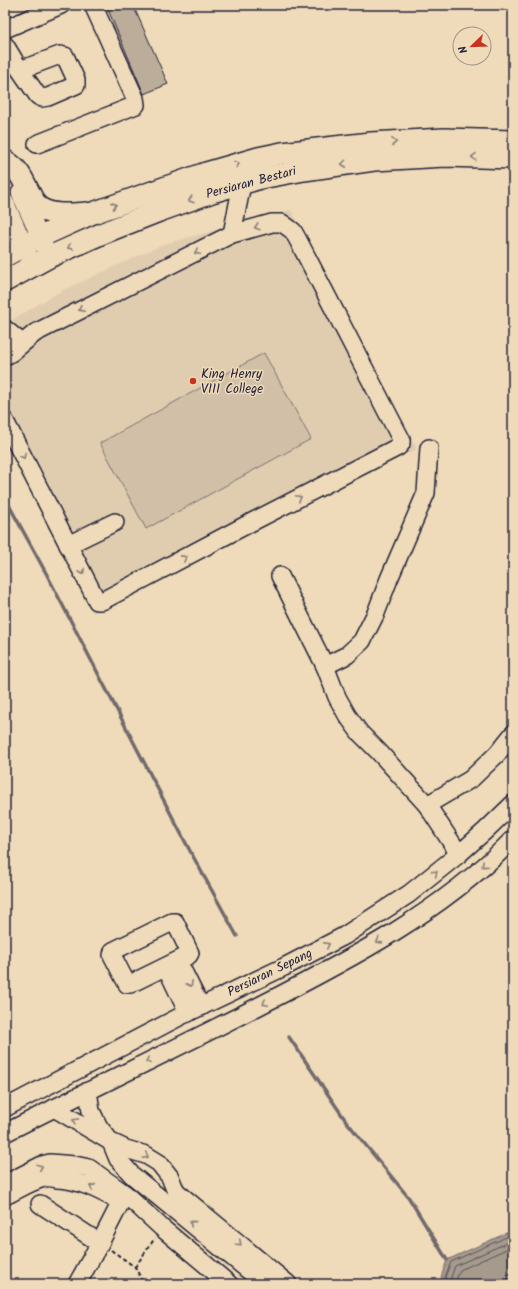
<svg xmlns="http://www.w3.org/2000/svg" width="518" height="1289" font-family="Kalam,sans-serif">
	<rect width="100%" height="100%" fill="#efdbb9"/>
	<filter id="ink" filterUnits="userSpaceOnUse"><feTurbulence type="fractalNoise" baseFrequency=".025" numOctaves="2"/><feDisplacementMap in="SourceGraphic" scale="8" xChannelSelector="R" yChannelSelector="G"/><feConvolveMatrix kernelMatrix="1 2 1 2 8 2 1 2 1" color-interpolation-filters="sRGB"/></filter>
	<g filter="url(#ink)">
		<!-- built -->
		<polygon fill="#e0cdb0" points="291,210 417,449 93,613 5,439 5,324 61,291 164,244"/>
		<!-- green -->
		<polygon fill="#d1c0a7" stroke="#7a7171" points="264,353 311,439 146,529 100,443"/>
		<!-- water -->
		<polygon fill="#a69a8c" stroke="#716a6c" points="513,1230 513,1284 444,1284 441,1277 447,1260"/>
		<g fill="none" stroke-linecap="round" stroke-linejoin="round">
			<!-- shore -->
			<g stroke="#57525b" stroke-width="1">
				<polyline points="447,1284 445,1277 451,1262 513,1234"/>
				<polyline points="452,1284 451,1277 455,1266 513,1240"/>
				<polyline points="458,1284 457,1277 460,1270 513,1246"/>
			</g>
			<!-- stream -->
			<g stroke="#716a6c" stroke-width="3.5">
				<polyline points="5,498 46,573 189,849 237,936"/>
				<polyline points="289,1037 346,1121 409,1198 447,1260"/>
			</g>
		</g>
		<!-- building -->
		<polygon fill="#bcad9a" stroke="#22223b" points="106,5 133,5 168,84 144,94"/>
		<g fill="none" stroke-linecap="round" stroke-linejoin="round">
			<!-- minor casing -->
			<g stroke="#22223b" stroke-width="20">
				<g id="minor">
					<polyline points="5,29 61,5"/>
					<polyline points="5,45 20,70 38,96 42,98 48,97 76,85 76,80 65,56 60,55 20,70"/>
					<polyline points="37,144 136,105 135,98 93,5"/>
					<polyline points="20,193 45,248"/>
					<polyline points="5,202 29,256"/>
					<polyline points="232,234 242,184"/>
					<polyline points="5,329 22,343"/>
					<polyline points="5,356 11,353 35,333 232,234 272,223 282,223 293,231 298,240 401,439 401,444 398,447 248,524 102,601 97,601 5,421"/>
					<polyline points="68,545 115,522"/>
					<polyline points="280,576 325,666 337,697 347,715 360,733 379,752 427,805 459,854"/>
					<polyline points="325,666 347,655 362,641 376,613 389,579 426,493 429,448"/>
					<polyline points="427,805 471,779 497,754 513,734"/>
					<polygon points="172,922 175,922 176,924 190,953 189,955 130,984 127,984 112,955 113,951"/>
					<polyline points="178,961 201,1007"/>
					<polyline points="166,967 188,1013"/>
					<polyline points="88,1091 91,1111 99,1127 111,1142 126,1149 146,1155 159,1163 170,1177 174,1187 177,1192 288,1284"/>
					<polyline points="5,1108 183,1015 284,967 344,936 409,894 459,854 485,831 513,804"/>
					<polyline points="54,1108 111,1142 118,1159 132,1175 265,1284"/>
					<path d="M5,1133C89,1090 175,1049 259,1006C349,960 442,912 513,839"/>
					<polyline points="5,1184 42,1165 50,1163 75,1165 89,1168 125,1194 162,1228 229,1284"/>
					<path d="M5,1196C18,1190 31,1181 45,1178C49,1177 53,1178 57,1179C81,1180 100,1191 121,1202"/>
					<polyline points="40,1204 100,1243"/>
					<polyline points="77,1284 100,1243 125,1194"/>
				</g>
			</g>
			<!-- major casing -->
			<g stroke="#22223b" stroke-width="24">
				<g id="major">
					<path d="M5,161C21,170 24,183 32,198C34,200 35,204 37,206C50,217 71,214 86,213"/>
					<polyline points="5,256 40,237 93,213 206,173 258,158 282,153 371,143 444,139 513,141"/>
					<polyline points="5,281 49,257 103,233 159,211 212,192 261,178 304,170 374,160 445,156 513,158"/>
				</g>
			</g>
			<!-- path -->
			<g stroke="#22223b" stroke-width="2" stroke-dasharray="4 3" stroke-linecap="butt">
				<polyline points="111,1250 135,1267 144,1284"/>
				<polyline points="135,1267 155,1238"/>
			</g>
			<!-- minor -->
			<use href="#minor" stroke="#efdbb9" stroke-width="17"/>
			<!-- major -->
			<use href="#major" stroke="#efdbb9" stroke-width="21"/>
		</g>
		<!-- one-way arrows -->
		<defs><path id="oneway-chevron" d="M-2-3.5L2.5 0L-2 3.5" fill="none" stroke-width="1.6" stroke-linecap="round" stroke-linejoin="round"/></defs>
		<g stroke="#887e7a">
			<use href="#oneway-chevron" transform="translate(394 142) rotate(-3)"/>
			<use href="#oneway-chevron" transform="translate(474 157) rotate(-179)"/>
			<use href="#oneway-chevron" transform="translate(237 164) rotate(-17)"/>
			<use href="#oneway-chevron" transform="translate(344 164) rotate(173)"/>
			<use href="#oneway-chevron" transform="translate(191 200) rotate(161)"/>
			<use href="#oneway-chevron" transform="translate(114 205) rotate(-20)"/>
			<use href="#oneway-chevron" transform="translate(257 227) rotate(164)"/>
			<use href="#oneway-chevron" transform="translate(70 247) rotate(156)"/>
			<use href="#oneway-chevron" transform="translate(197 252) rotate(154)"/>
			<use href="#oneway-chevron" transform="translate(81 309) rotate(153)"/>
			<use href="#oneway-chevron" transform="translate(23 456) rotate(63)"/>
			<use href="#oneway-chevron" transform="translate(299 498) rotate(-27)"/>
			<use href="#oneway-chevron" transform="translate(184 558) rotate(-28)"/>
			<use href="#oneway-chevron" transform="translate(82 572) rotate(63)"/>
			<use href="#oneway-chevron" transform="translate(484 865) rotate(139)"/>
			<use href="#oneway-chevron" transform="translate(435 873) rotate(-38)"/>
			<use href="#oneway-chevron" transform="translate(379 941) rotate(148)"/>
			<use href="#oneway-chevron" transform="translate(327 945) rotate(-27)"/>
			<use href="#oneway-chevron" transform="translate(190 984) rotate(64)"/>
			<use href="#oneway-chevron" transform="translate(265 1003) rotate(153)"/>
			<use href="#oneway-chevron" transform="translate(148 1061) rotate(154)"/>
			<use href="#oneway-chevron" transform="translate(75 1121) rotate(-149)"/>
			<use href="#oneway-chevron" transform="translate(146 1156) rotate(26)"/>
			<use href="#oneway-chevron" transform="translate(40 1167) rotate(-23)"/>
			<use href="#oneway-chevron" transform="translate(92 1187) rotate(-156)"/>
			<use href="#oneway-chevron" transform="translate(192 1223) rotate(-140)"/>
			<use href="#oneway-chevron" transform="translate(239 1243) rotate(40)"/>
		</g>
	</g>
	<!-- markers -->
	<circle fill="#c8321e" stroke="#efdbb9" stroke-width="1.5" cx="193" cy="381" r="4"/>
	<g text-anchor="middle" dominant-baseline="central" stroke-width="3" stroke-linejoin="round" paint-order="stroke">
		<!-- street labels -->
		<g font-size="13" fill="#22223b" stroke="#efdbb9">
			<text transform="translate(251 183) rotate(-15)">Persiaran Bestari</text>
			<text transform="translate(270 973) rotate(-26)">Persiaran Sepang</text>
		</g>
		<!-- poi labels -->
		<g font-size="13" fill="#22223b" stroke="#efdbb9" text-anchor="start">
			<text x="201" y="374">King Henry<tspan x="201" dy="15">VIII College</tspan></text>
		</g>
	</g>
	<!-- margin -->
	<rect width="518" height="1289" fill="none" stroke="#efdbb9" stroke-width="20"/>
	<rect x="10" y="10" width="498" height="1269" fill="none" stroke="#22223b" stroke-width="1.5" filter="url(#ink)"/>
	<!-- north arrow -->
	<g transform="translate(472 46) rotate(247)"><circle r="19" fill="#efdbb9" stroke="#9d9187"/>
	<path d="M0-3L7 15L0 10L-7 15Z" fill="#c8321e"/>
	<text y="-6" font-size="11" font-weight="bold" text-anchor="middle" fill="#22223b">N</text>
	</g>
</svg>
